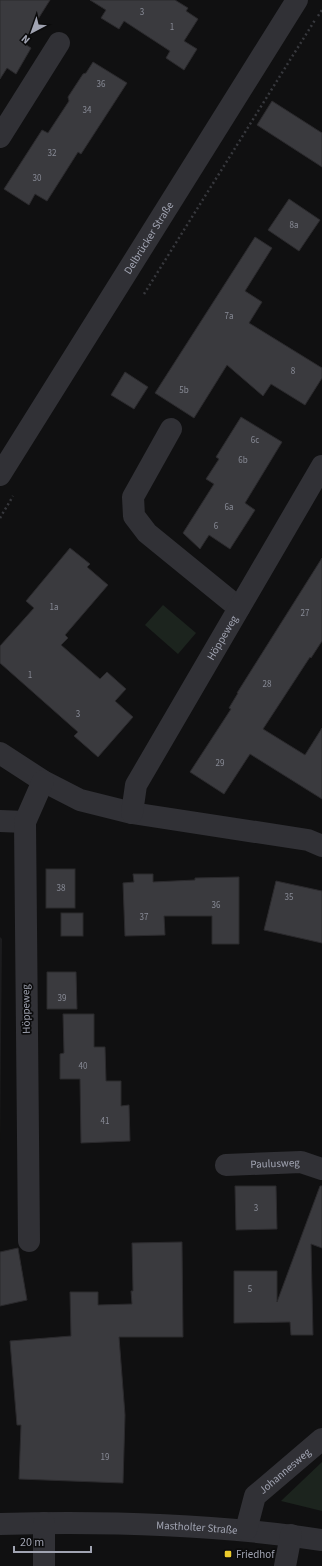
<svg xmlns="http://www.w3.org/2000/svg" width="322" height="1566" font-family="'Source Sans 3',sans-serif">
	<rect width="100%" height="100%" fill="#101011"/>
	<!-- built -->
	<polygon fill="#1c1c1e" points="0,937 2,939 0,1143"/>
	<!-- green -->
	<g fill="#1c241e">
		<polygon points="163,605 196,633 178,654 145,625"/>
		<polygon points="322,1462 322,1511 281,1501"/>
	</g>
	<!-- building -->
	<g fill="#3a3a3e" stroke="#2b2a2d">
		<polygon points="0,0 50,0 23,43 31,48 16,74 7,68 0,79"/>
		<polygon points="90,0 175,0 188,8 186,11 198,19 184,41 197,49 184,70 166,58 170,51 124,21 119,29 101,18 106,10"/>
		<polygon points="93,62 127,83 81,154 78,152 47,201 35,194 29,205 4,189 42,130 48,133 69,101 68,97 83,74 86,73"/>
		<polygon points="272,101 322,133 322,167 257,125"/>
		<polygon points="289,199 320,220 299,251 268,230"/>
		<polygon points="255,237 272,248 245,291 262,302 249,323 322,368 322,378 305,405 271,384 263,396 227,365 194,418 155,393"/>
		<polygon points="125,372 148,387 134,409 111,395"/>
		<polygon points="241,417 282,442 245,503 255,510 230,549 209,535 200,549 183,533 214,484 206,479 219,459 216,457"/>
		<polygon points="70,548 90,564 87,567 108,585 65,635 68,638 61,645 100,679 107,672 126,689 115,701 133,717 98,757 74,736 78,732 0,663 0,646 34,608 26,601"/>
		<polygon points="322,558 322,641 311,658 310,657 263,729 305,755 322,728 322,799 250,754 224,794 190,772 231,709 229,708 238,693 237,693"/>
		<rect x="46" y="869" width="29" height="39"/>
		<polygon points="133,874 153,874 153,882 195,880 195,878 239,877 239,944 212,944 212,916 164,916 165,935 125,936 123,883 134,882"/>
		<polygon points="276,881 322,891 322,943 264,930"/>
		<rect x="61" y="913" width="22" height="23"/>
		<polygon points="47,972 76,972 77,1009 47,1009"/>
		<polygon points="63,1014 94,1014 94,1047 105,1047 106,1081 121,1081 121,1106 129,1105 130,1141 81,1143 80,1079 60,1079 60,1054 64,1053"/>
		<polygon points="235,1186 276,1186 277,1229 236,1230"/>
		<polygon points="320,1186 322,1186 322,1248 311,1244 313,1335 291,1335 290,1322 234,1323 234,1271 277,1271 277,1302"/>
		<polygon points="182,1242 183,1337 119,1337 125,1415 123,1483 19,1479 21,1425 17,1425 10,1341 71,1336 70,1292 98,1292 98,1305 132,1304 131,1291 133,1291 132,1243"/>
		<polygon points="18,1248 27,1300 0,1306 0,1252"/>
	</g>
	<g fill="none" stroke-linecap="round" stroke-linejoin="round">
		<!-- path -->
		<g stroke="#37383d" stroke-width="2.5" stroke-dasharray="2 3" stroke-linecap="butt">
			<polyline points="318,16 322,10"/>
			<polyline points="144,294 315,20"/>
			<polyline points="0,518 13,496"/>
		</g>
		<!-- minor -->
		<g stroke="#313136" stroke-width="22">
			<polyline points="0,137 59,43"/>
			<polyline points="171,429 133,497 134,516 147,533 239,608"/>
			<path id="s1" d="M0,475L297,0"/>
			<polyline points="0,753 43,781 80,800 132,813 308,840 322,846"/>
			<path id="s2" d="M132,813L136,785L322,466"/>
			<polyline points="0,821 25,822"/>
			<path id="s3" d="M226,1165L301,1162L322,1169"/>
			<polyline points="29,1241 25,822 43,781"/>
			<path id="s4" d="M0,1524C108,1521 215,1524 322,1540"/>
			<path id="s5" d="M246,1530L255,1496L322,1439"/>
			<polyline points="44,1566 44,1523"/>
			<polyline points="285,1566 291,1535"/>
		</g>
	</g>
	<!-- markers -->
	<rect fill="#edcb2c" stroke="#0b0b0c" stroke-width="1.5" x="224" y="1550" width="8" height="8" rx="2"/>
	<g text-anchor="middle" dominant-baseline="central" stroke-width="3.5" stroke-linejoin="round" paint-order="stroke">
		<!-- number labels -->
		<g font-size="9" fill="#878a95">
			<text x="142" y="12">3</text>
			<text x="172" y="27">1</text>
			<text x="101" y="84">36</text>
			<text x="87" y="110">34</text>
			<text x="52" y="153">32</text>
			<text x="37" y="178">30</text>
			<text x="294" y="225">8a</text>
			<text x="229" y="316">7a</text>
			<text x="293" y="371">8</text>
			<text x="184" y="390">5b</text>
			<text x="255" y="440">6c</text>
			<text x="243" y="460">6b</text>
			<text x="229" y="507">6a</text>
			<text x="216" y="526">6</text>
			<text x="54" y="607">1a</text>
			<text x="305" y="613">27</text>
			<text x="30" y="675">1</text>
			<text x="267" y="684">28</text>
			<text x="78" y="714">3</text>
			<text x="220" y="763">29</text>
			<text x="61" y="888">38</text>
			<text x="289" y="897">35</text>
			<text x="216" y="905">36</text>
			<text x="144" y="917">37</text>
			<text x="62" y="998">39</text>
			<text x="83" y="1066">40</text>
			<text x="105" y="1121">41</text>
			<text x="256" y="1208">3</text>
			<text x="250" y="1289">5</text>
			<text x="105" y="1457">19</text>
		</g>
		<!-- street labels -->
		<g font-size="11" fill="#a1a4b2" stroke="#0b0b0c">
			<text stroke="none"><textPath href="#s1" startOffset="280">Delbrücker Straße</textPath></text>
			<text stroke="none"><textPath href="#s2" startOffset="199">Höppeweg</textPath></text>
			<text transform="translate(26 1009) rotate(-91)">Höppeweg</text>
			<text stroke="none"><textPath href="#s3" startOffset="49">Paulusweg</textPath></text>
			<text stroke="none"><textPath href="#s5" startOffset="74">Johannesweg</textPath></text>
			<text stroke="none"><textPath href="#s4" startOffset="197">Mastholter Straße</textPath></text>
		</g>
		<!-- poi labels -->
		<g font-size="11" fill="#a1a4b2" stroke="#0b0b0c" text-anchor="start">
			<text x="236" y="1554">Friedhof</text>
		</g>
	</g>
	<!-- north arrow -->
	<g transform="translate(32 32) rotate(221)" stroke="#0b0b0c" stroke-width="3" paint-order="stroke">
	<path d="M0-3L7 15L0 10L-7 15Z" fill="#a1a4b2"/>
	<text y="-6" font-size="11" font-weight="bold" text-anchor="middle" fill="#a1a4b2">N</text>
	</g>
	<!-- scale -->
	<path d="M14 1546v6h77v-6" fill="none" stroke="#a1a4b2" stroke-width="2"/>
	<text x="20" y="1546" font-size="12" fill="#a1a4b2" stroke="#0b0b0c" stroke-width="3" paint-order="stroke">20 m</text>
</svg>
